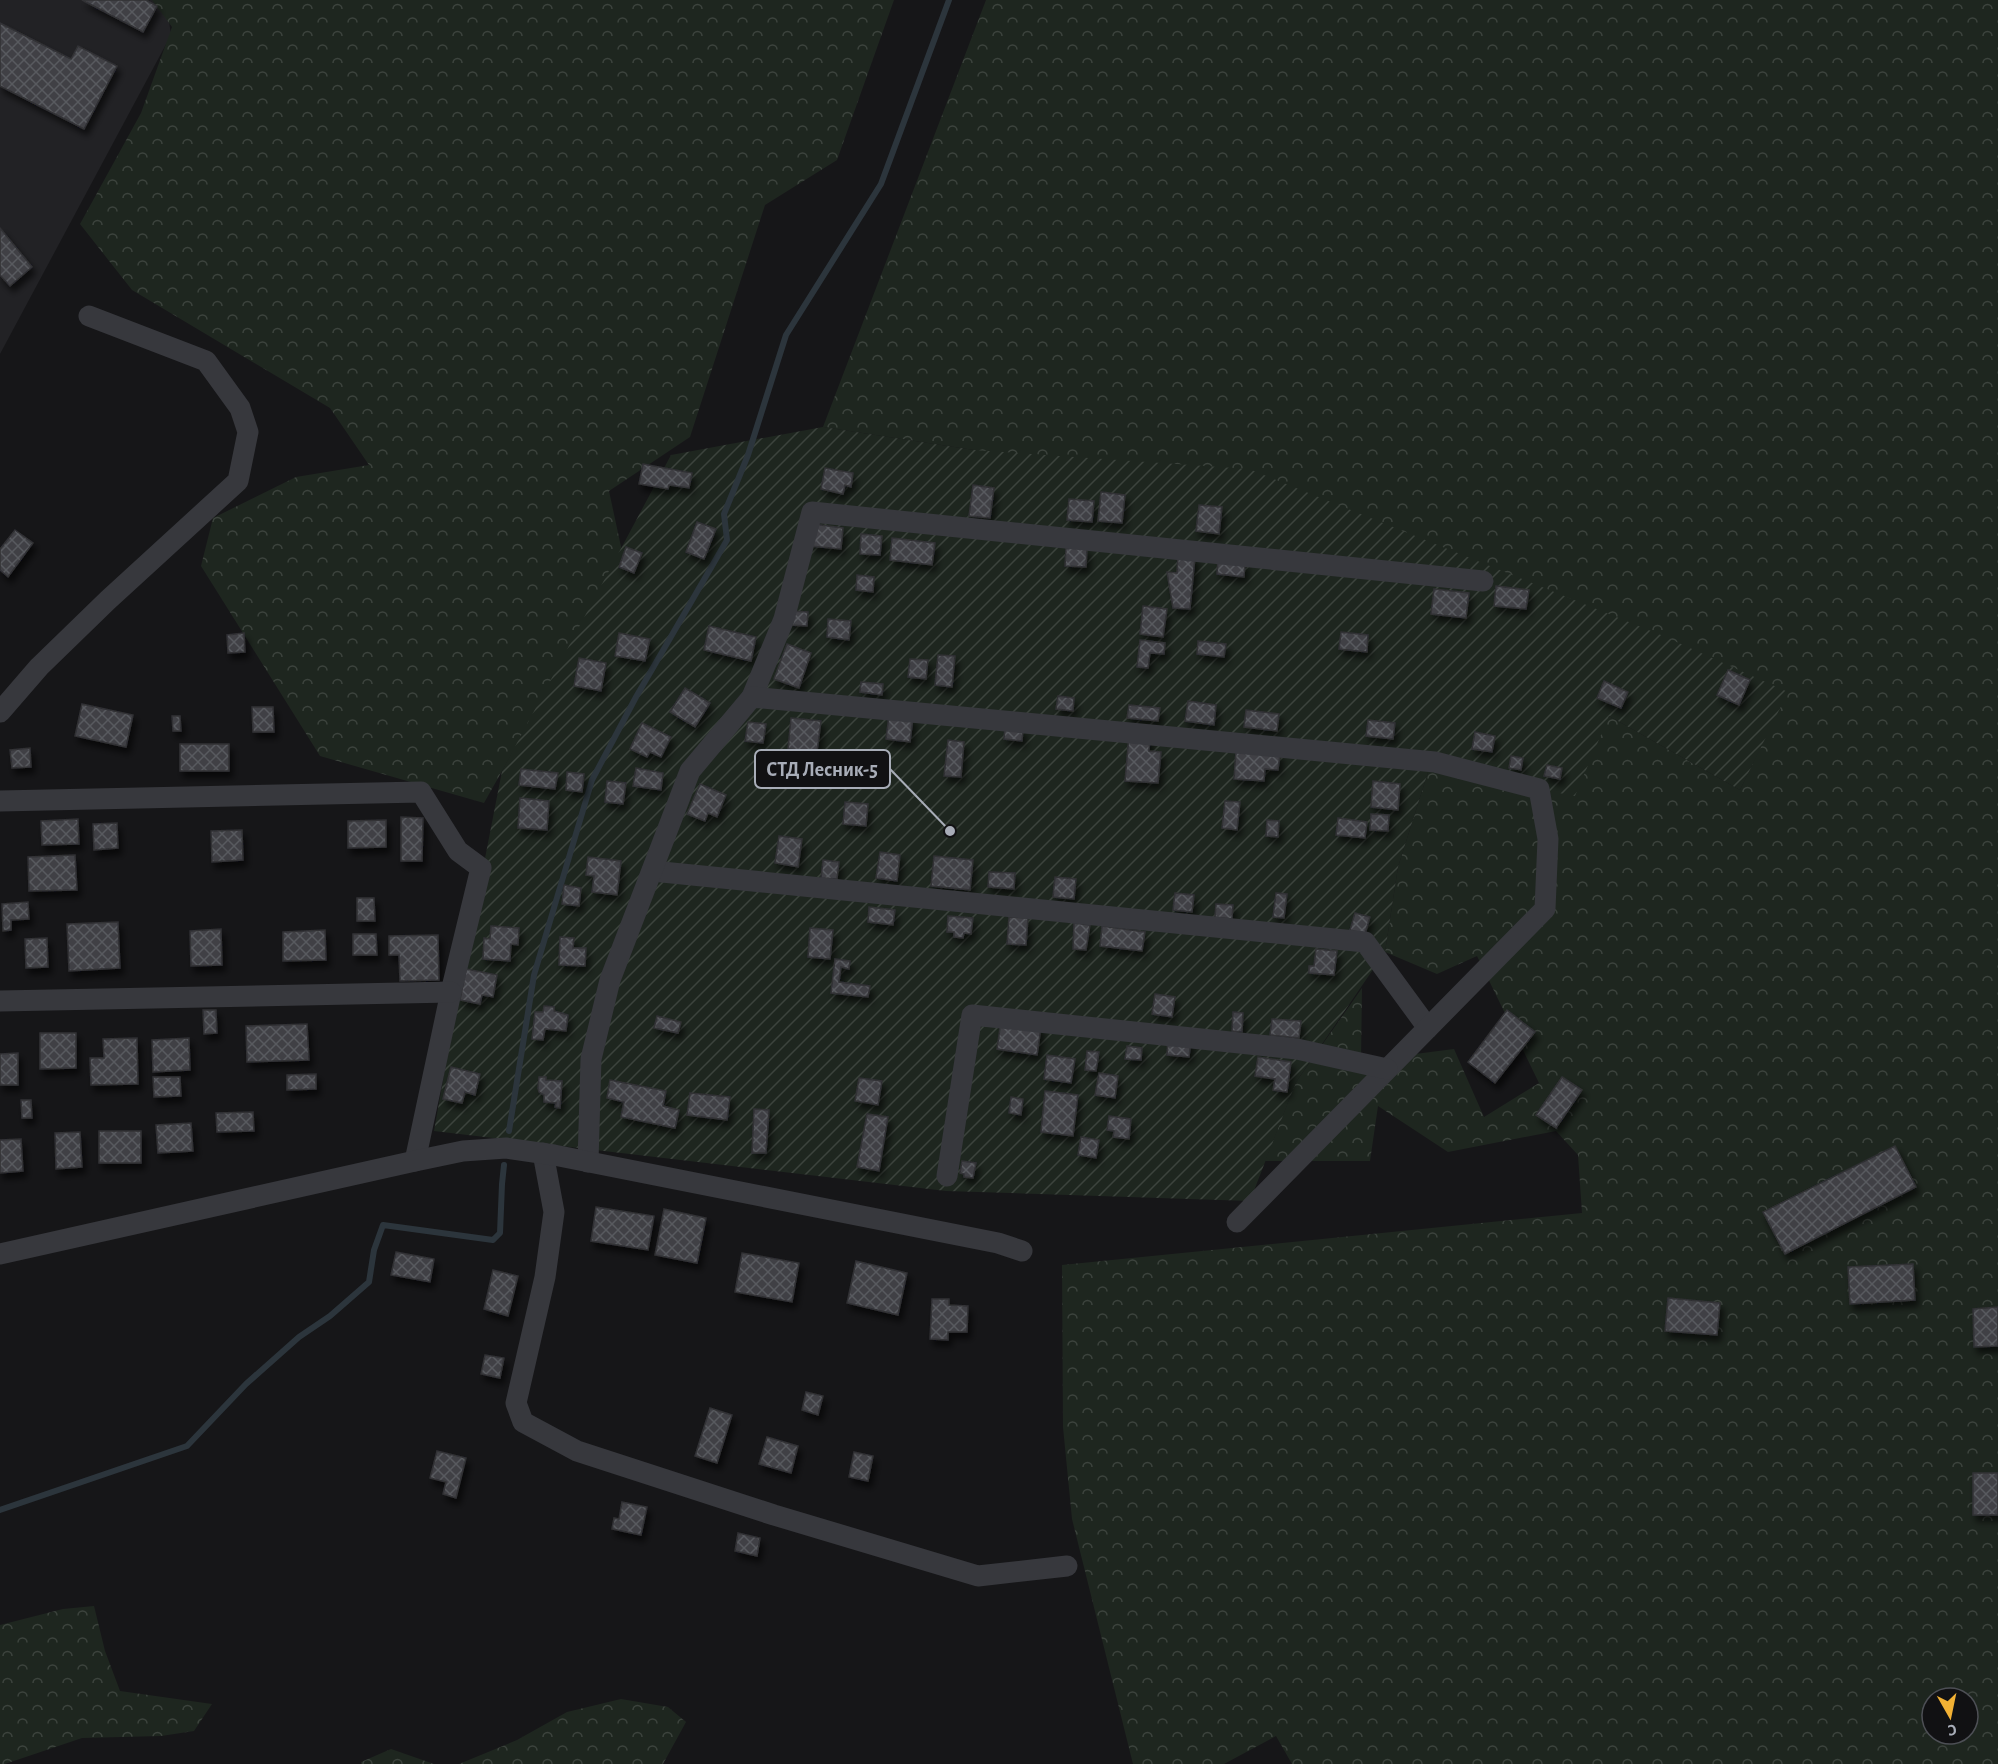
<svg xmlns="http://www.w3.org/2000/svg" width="1998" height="1764" font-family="'Alegreya Sans',sans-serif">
	<defs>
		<pattern id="forest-crowns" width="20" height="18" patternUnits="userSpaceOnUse" patternTransform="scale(1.5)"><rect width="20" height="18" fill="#1e261f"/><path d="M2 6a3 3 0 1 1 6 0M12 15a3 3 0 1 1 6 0" fill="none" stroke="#3c433d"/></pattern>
		<pattern id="garden-furrows" width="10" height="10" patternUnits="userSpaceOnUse" patternTransform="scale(1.5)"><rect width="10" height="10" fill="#1e261f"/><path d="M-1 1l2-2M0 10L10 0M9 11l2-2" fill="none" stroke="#3c433d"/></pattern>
		<pattern id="building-cross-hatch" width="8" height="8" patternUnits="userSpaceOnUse" patternTransform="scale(1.5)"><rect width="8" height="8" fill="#404145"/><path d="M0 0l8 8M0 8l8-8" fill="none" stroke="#595a5e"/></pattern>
		<filter id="shadow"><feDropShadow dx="3.5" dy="6" stdDeviation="3" flood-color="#0009"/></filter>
	</defs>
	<rect width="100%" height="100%" fill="#161618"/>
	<!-- built -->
	<polygon fill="#222225" points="0,0 166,0 171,35 0,354"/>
	<!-- forest -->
	<g fill="url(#forest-crowns)" fill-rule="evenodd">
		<polygon points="152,0 894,0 837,160 765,205 690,437 609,491 623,556 484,803 320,756 201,566 213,518 296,477 369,465 330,408 132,290 80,224 141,113 172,27"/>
		<path d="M986,0H1998V1764H1292L1276,1736L1224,1764H1133L1072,1519L1063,1427L1062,1265L1582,1213L1578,1155L1556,1131L1448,1152L1378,1106L1370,1161H1265L1296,1082L1362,988L1361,1061L1454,1049L1484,1117L1539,1083L1477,956L1437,974L1385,952L1398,867L1429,769L1609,716L1740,790L1787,692L974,450L823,427ZM1932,1698H1968V1734H1932Z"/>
		<polygon points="94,1606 105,1651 120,1691 212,1704 194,1731 161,1736 82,1738 5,1764 0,1764 0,1625 63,1609"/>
		<polygon points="621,1699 668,1707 686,1722 663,1764 459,1764 517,1740 567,1712"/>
		<polygon points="391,1749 434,1764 361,1764 361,1762"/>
	</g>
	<!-- garden -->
	<polygon fill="url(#garden-furrows)" points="823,427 974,450 1249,469 1661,635 1788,692 1740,790 1609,716 1575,796 1429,769 1398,867 1385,952 1296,1082 1250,1201 946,1191 434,1131 456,1007 502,771 671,455"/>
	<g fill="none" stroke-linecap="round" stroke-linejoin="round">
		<!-- stream -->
		<g stroke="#2c353c" stroke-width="6">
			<polyline points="509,1131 534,975 592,780 636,697 727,540 724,514 748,455 786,335 881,184 949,0"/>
			<polyline points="0,1510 187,1446 246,1384 299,1337 330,1316 369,1282 374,1250 383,1225 493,1240 500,1233 502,1184 504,1165"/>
		</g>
	</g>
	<!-- building -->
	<g fill="url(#building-cross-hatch)" stroke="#303034" stroke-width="1.5" filter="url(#shadow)">
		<polygon points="82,0 146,0 157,6 143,32"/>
		<polygon points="0,23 71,59 78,46 117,66 84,129 0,86"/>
		<polygon points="0,228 32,267 10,286 0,275"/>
		<polygon points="643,464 692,473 689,488 669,485 668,489 639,484"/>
		<polygon points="825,468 853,473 851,487 845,485 843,494 821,489"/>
		<polygon points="973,485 994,488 990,518 969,516"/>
		<polygon points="1101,492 1125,495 1122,523 1098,521"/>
		<polygon points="1069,499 1094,501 1092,522 1067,520"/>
		<polygon points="1199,505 1222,507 1219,534 1196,531"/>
		<polygon points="697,522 716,529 704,559 686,552"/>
		<polygon points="813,524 843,528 841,549 810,546"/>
		<polygon points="15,530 33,543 8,577 0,570 0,549"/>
		<polygon points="861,534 882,536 880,555 860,554"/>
		<polygon points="892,538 935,543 932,565 890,560"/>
		<polygon points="626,547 642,553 634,573 619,567"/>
		<polygon points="1066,548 1087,549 1086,567 1065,566"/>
		<polygon points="1178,556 1195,557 1190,609 1173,608 1167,572 1177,573"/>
		<polygon points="1218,559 1245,562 1244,577 1217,574"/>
		<polygon points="857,575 874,577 873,592 856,590"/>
		<polygon points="1496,586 1529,590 1526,609 1494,606"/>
		<polygon points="1434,589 1469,593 1466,618 1431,614"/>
		<polygon points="1143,606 1167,609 1163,637 1140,634"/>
		<polygon points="790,611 808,612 807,626 789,625"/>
		<polygon points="828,619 851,621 849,640 827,637"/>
		<polygon points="709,626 756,637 751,661 704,650"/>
		<polygon points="1341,632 1368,635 1367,652 1339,649"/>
		<polygon points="244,633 245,652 228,653 227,635"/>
		<polygon points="619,633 650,639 645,661 615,656"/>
		<polygon points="1140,640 1165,643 1164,654 1150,653 1148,668 1137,667"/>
		<polygon points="1198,641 1226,644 1224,657 1197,654"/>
		<polygon points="787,644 811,653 799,688 774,679"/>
		<polygon points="938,655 955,656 952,687 935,685"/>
		<polygon points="579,658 606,663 601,691 574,686"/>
		<polygon points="910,659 928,660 926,679 908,677"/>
		<polygon points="1728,670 1750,680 1739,705 1717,695"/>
		<polygon points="1604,681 1628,692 1621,708 1597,698"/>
		<polygon points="861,682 883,684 882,695 860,692"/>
		<polygon points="685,688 710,703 695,727 670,712"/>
		<polygon points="1058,696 1074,698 1073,711 1056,709"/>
		<polygon points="1188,701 1216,705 1214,725 1185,721"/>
		<polygon points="82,704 133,715 126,747 75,736"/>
		<polygon points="1129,705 1160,708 1158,721 1127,718"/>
		<polygon points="252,707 273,707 274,732 253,732"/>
		<polygon points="1246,710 1279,714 1277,731 1244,727"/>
		<polygon points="889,715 913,718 910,742 886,739"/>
		<polygon points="172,716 180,716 181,731 173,731"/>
		<polygon points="791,718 821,721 817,752 788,749"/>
		<polygon points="1368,720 1395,723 1393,739 1366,736"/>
		<polygon points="748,722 766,724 763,743 745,741"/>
		<polygon points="642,723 671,737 661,757 650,752 647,757 630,749"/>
		<polygon points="1005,727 1023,729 1022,741 1004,739"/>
		<polygon points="1475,732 1495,736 1492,752 1472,749"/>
		<polygon points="1129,735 1150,737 1149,751 1161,752 1158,783 1125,781"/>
		<polygon points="948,740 964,742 961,777 944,776"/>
		<rect x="180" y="744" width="49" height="27"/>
		<polygon points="30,748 31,767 12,768 10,750"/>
		<polygon points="1236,751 1280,754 1278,770 1265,769 1264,781 1234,779"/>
		<polygon points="1511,756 1523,758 1521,770 1509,768"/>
		<polygon points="1547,765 1562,768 1560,779 1544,776"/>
		<polygon points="636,768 663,773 661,790 633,786"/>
		<polygon points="521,769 558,773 555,789 519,785"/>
		<polygon points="567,772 584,774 582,792 566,790"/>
		<polygon points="607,781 626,783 623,804 605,802"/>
		<polygon points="1373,781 1400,784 1398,810 1371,807"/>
		<polygon points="700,784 726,795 717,817 708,813 705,821 687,814"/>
		<polygon points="520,798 549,801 547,830 518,828"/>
		<polygon points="1225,801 1240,802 1237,830 1222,828"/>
		<polygon points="845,802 868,804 866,826 843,824"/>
		<polygon points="1371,814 1389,815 1388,831 1370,830"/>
		<polygon points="401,817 423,818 422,861 401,861"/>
		<polygon points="1338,818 1367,822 1365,838 1336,835"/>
		<polygon points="78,819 79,844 42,845 41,821"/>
		<polygon points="386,820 386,847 348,848 348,821"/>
		<polygon points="1267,820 1279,821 1278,837 1266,836"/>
		<polygon points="117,823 118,848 94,850 93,824"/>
		<polygon points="242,830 243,860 212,862 211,831"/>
		<polygon points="779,836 802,839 798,867 775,863"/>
		<polygon points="880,852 900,855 897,881 876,878"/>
		<polygon points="75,855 77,890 29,891 28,857"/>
		<polygon points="934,856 973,860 970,890 931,886"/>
		<polygon points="588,857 621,861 617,895 592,892 594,876 586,875"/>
		<polygon points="823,860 839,862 837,879 821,878"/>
		<polygon points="989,872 1015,873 1014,889 988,887"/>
		<polygon points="1055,877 1076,879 1074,899 1053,897"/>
		<polygon points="564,885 581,888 579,906 562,904"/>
		<polygon points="1175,893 1194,895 1192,912 1173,910"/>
		<polygon points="1276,893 1287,894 1284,918 1273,917"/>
		<polygon points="357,898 374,898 375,921 357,921"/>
		<polygon points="28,902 29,919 11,920 11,930 3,931 2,904"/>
		<polygon points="1216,904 1233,905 1232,919 1215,917"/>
		<polygon points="869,907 895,910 893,925 868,922"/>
		<polygon points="1355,913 1370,917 1365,934 1350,930"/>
		<polygon points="948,916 973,918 971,934 964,933 963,938 954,937 954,932 947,932"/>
		<polygon points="1009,917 1028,918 1026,945 1007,944"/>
		<polygon points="118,922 120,968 69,971 67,924"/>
		<polygon points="1074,923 1090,925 1086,950 1073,949"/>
		<polygon points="491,926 519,928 518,945 511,944 510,961 483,959 484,938 490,939"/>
		<polygon points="1102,926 1145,932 1142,951 1100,946"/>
		<polygon points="810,928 833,930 830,959 808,957"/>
		<polygon points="221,929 222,965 191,966 190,931"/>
		<polygon points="325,930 326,960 283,961 283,932"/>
		<polygon points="353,934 376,934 377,955 353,955"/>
		<polygon points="438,935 439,980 400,981 399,955 389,955 389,936"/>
		<polygon points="560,937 574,938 573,948 586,948 585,966 559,965"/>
		<polygon points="47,938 48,967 26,968 25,939"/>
		<polygon points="1316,949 1337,951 1334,975 1309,973 1309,966 1314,966"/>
		<polygon points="835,959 850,961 849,969 841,967 839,982 870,986 868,997 831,993"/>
		<polygon points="466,969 497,975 493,997 482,995 480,1004 460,1000"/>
		<polygon points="1155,994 1175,997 1172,1017 1152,1014"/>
		<polygon points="544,1006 554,1007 554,1011 568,1015 566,1031 545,1029 543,1040 532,1039 535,1012 543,1012"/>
		<polygon points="203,1010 216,1010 217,1033 204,1034"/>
		<polygon points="1507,1010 1535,1032 1495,1083 1468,1062"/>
		<polygon points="1233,1012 1243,1013 1242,1032 1232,1031"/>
		<polygon points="657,1016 681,1022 678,1033 654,1028"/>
		<polygon points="1272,1019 1301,1021 1299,1038 1270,1035"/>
		<polygon points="1001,1021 1041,1027 1037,1055 997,1049"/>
		<polygon points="307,1024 309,1060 247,1062 246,1026"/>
		<polygon points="40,1033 76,1033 76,1068 40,1069"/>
		<polygon points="137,1038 138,1084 91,1085 90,1058 104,1058 103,1039"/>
		<polygon points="189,1038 190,1070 153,1072 152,1040"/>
		<polygon points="1168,1039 1191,1041 1189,1057 1167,1055"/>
		<polygon points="1127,1046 1142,1048 1141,1060 1125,1059"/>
		<polygon points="1087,1051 1099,1052 1096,1071 1085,1070"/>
		<polygon points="18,1053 18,1085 0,1085 0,1054"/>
		<polygon points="1047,1055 1075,1059 1071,1083 1044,1079"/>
		<polygon points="1258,1057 1291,1062 1287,1092 1273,1090 1275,1079 1255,1076"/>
		<polygon points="451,1067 480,1074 475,1095 465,1092 462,1103 443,1099"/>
		<polygon points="1099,1073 1118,1076 1115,1098 1095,1095"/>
		<polygon points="316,1074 316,1089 287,1090 287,1075"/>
		<polygon points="153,1077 180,1077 181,1096 154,1097"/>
		<polygon points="539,1077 546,1077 546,1080 562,1081 560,1108 555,1107 556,1103 544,1102 544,1095 539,1092 538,1088"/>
		<polygon points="1562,1077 1582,1090 1556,1128 1536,1115"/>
		<polygon points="859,1078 882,1081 878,1105 855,1101"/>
		<polygon points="610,1080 666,1091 663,1106 679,1110 675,1128 621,1117 624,1102 607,1098"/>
		<polygon points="1045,1091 1078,1095 1073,1136 1041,1132"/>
		<polygon points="690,1093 730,1097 727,1120 687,1115"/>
		<polygon points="1011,1097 1023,1099 1021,1115 1009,1113"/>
		<polygon points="21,1100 31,1100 32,1118 22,1118"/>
		<polygon points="754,1109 769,1110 766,1153 752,1153"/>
		<polygon points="253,1112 254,1131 217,1132 216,1113"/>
		<polygon points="867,1114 888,1117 879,1171 857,1167"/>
		<polygon points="1109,1116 1131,1119 1129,1139 1113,1137 1114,1131 1107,1130"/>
		<polygon points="191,1123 193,1151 158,1153 156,1125"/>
		<rect x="99" y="1131" width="42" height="32"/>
		<polygon points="80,1132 82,1167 56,1169 55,1133"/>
		<polygon points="1081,1137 1099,1140 1096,1158 1078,1155"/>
		<polygon points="21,1139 23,1171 0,1173 0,1140"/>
		<polygon points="1895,1146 1916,1187 1785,1254 1763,1212"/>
		<polygon points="962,1161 976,1163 973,1178 964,1177 964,1174 960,1173"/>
		<polygon points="596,1207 654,1216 648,1250 591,1241"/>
		<polygon points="664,1209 706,1218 697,1263 655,1255"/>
		<polygon points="396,1252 434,1259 430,1282 391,1275"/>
		<polygon points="742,1253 799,1263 792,1302 735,1292"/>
		<polygon points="856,1261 907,1273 898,1315 847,1303"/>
		<polygon points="1913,1264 1915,1300 1850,1304 1848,1267"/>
		<polygon points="493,1270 518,1276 508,1316 484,1309"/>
		<polygon points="1668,1298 1720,1303 1717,1335 1665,1331"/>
		<polygon points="932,1299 949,1299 949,1305 968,1306 967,1332 948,1332 948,1340 930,1339"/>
		<polygon points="1998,1307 1998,1346 1974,1347 1973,1309"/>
		<polygon points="485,1355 504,1358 500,1378 481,1374"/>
		<polygon points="806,1392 823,1396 818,1415 802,1410"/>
		<polygon points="710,1408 732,1415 717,1463 695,1456"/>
		<polygon points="767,1437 798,1446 791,1473 759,1464"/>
		<polygon points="437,1451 466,1458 456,1498 443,1494 446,1482 430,1478"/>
		<polygon points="854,1452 873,1456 868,1481 849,1477"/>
		<rect x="1973" y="1473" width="25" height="42"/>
		<polygon points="622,1502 647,1507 641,1535 612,1529 614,1518 619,1519"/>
		<polygon points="738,1533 760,1538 757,1556 735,1551"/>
	</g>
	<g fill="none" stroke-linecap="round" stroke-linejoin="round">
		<!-- minor -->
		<g stroke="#37383d" stroke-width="21">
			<polyline points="752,697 784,619 812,512 1483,581"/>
			<polyline points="0,712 39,667 108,600 238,481 248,432 240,408 206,361 89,316"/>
			<polyline points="0,801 421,792 458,851 481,868 451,992 415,1161"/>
			<polyline points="652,871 1365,942 1428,1028"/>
			<polyline points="0,1001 451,992"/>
			<polyline points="543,1153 554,1212 545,1277 516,1403 523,1422 577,1451 774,1515 978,1576 1067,1566"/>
			<polyline points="588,1162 591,1059 610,980 690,771 752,697 1435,762 1539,789 1548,839 1545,909 1237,1222"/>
			<polyline points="947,1176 972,1015 1297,1049 1387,1069"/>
			<polyline points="0,1254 415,1161 463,1151 506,1148 554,1155 998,1243 1022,1251"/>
		</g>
	</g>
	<!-- callouts -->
	<path fill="none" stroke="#a8adb8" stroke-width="2" d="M950 831L890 769"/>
	<circle fill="#a8adb8" stroke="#111113" stroke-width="2" cx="950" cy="831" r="6"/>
	<rect fill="#111113" stroke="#a8adb8" stroke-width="2" x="755" y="750" width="135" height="38" rx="6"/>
	<g font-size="20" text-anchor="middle" font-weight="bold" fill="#a8adb8">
		<text x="822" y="776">СТД Лесник-5</text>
	</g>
	<!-- north arrow -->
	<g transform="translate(1950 1716) rotate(171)"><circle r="28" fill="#111113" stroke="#4d4f55" stroke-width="1.5"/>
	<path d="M0-4.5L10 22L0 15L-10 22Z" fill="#f2b134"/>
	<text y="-9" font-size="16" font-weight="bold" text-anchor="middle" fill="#a8adb8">С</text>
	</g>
</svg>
